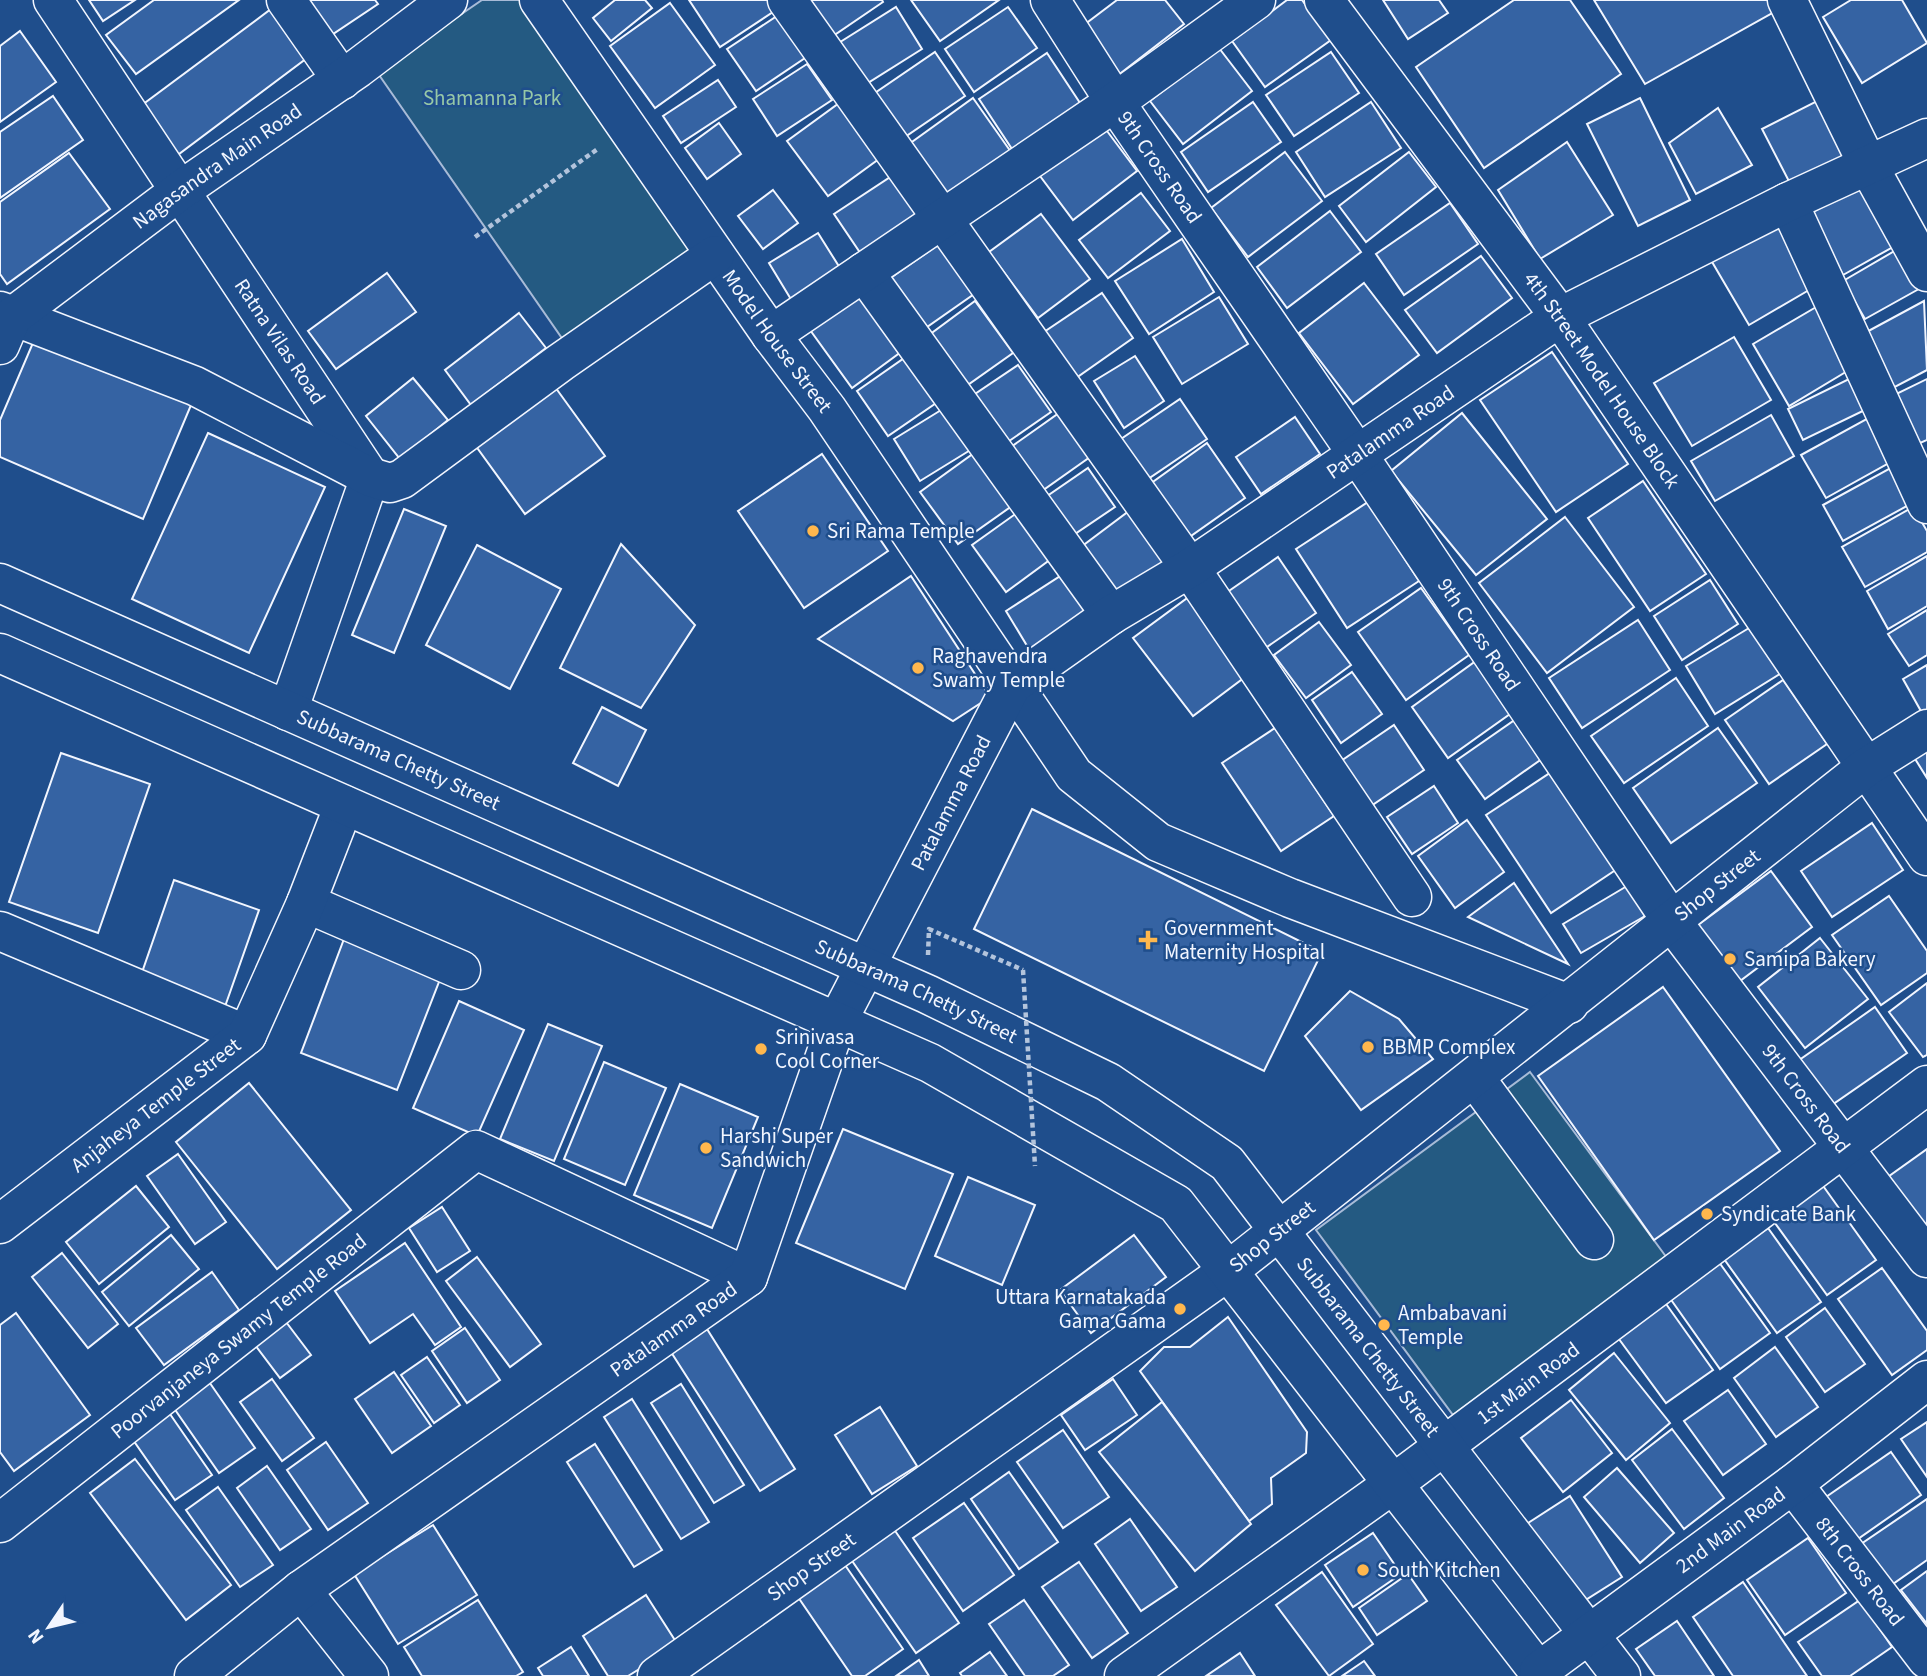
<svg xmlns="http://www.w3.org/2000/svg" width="1927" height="1676" font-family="'Source Sans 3',sans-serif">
	<rect width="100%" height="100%" fill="#1f4e8c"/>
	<!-- green -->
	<g fill="#245a82" stroke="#a8bbd7" stroke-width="2">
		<polygon points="482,0 521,0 696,253 566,344 377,72"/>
		<polygon points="1530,1072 1667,1258 1453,1415 1316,1230"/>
	</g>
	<!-- building -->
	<g fill="#3563a3" stroke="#f2f6ff" stroke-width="2">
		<polygon points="89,0 135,0 103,21"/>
		<polygon points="154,0 239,0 136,74 106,35"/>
		<polygon points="306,0 375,0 378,4 330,36"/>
		<polygon points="615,0 645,0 652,8 611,41 593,18"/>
		<polygon points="689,0 769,0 776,10 720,47"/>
		<polygon points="804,0 882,0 883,2 830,38"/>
		<polygon points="911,0 999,0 940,41"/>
		<polygon points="1117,0 1165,0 1184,24 1117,76 1080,28"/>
		<polygon points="1287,0 1302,0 1331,40 1265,87 1232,41"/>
		<polygon points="1383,0 1439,0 1448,13 1408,39"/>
		<polygon points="1514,0 1570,0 1621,74 1484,168 1416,67"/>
		<polygon points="1594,0 1768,0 1774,12 1645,84"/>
		<polygon points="1851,0 1902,0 1927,43 1862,83 1823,17"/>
		<polygon points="670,3 715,65 655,108 610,46"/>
		<polygon points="896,7 922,49 863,86 837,44"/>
		<polygon points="1008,7 1037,48 974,92 945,49"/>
		<polygon points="271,9 307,58 175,157 138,108"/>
		<polygon points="780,14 808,56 756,91 727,49"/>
		<polygon points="20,31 56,82 0,122 0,46"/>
		<polygon points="1219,48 1252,91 1183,144 1150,101"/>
		<polygon points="935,52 965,96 899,141 869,97"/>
		<polygon points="1331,52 1359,93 1294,136 1266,95"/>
		<polygon points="1047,53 1082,106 1014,152 979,99"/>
		<polygon points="807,64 832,100 777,136 753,99"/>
		<polygon points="718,80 736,107 681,143 663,116"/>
		<polygon points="53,96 83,140 0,198 0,132"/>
		<polygon points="973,98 1011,152 944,201 905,147"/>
		<polygon points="1640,98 1690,200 1638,226 1587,124"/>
		<polygon points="1821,99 1852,161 1794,191 1762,129"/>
		<polygon points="842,101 883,156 828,196 787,141"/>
		<polygon points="1253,102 1281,142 1208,192 1181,152"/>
		<polygon points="1371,102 1401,148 1325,197 1296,152"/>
		<polygon points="1718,108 1752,165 1696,194 1669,143"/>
		<polygon points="719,123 741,154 707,179 685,148"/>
		<polygon points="1101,123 1137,171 1073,220 1037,172"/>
		<polygon points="1567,142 1613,215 1540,259 1498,190"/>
		<polygon points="1285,152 1322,201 1248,257 1211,208"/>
		<polygon points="1409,152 1436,187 1366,242 1339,206"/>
		<polygon points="69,153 110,209 7,284 0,274 0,202"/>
		<polygon points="901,170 932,216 865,260 834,214"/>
		<polygon points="1866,183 1900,243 1843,275 1809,214"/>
		<polygon points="773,190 798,223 763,249 738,216"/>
		<polygon points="1141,193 1170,231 1108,278 1079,240"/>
		<polygon points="1450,203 1478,244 1404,295 1376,254"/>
		<polygon points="1330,211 1361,252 1287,308 1257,267"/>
		<polygon points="1779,213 1821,283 1749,325 1708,255"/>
		<polygon points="1041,214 1090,279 1038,318 989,252"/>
		<polygon points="818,233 845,276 795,306 769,263"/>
		<polygon points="1182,239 1214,292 1149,334 1115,281"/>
		<polygon points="942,242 977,292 917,334 882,284"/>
		<polygon points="1903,246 1926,285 1865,319 1843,281"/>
		<polygon points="1481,256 1512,298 1437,353 1405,310"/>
		<polygon points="387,273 416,312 336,369 308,331"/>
		<polygon points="861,282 909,346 852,388 805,323"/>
		<polygon points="1364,283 1419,355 1353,404 1299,333"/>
		<polygon points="1102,293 1133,338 1076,378 1044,332"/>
		<polygon points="1219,297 1248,344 1182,384 1153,337"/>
		<polygon points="975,301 1013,353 962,389 925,338"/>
		<polygon points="1924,301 1927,370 1891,389 1861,335"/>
		<polygon points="1823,303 1859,364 1789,406 1753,344"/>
		<polygon points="519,313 546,348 471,405 445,370"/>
		<polygon points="38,331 194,398 143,519 0,457 0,420"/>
		<polygon points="1734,337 1771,400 1692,446 1654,383"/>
		<polygon points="1552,352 1628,464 1556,512 1480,400"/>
		<polygon points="910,354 942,399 888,436 857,391"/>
		<polygon points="1135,356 1164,401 1124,428 1094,381"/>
		<polygon points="1018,365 1051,412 999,448 966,400"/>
		<polygon points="1853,377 1869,408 1803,440 1788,409"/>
		<polygon points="413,378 448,420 400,459 366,416"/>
		<polygon points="1927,379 1927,440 1911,447 1888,398"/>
		<polygon points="550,380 605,456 525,514 470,438"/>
		<polygon points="1180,399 1207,439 1145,481 1118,441"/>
		<polygon points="946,407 972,449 920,481 894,439"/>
		<polygon points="1059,413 1090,457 1032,498 1001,454"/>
		<polygon points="1462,413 1547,519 1476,575 1391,471"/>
		<polygon points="1771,415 1794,456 1715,501 1691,461"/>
		<polygon points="1872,416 1896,459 1826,498 1801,455"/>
		<polygon points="1295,417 1320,454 1261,494 1236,457"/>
		<polygon points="208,433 325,487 249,653 132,599"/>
		<polygon points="1207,443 1245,498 1188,538 1150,484"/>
		<polygon points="981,448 1019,501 958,544 920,492"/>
		<polygon points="822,454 888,551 804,608 738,511"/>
		<polygon points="1896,465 1916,501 1843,541 1823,505"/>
		<polygon points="1088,468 1115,507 1063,542 1037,503"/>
		<polygon points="1643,481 1706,574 1650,611 1588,518"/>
		<polygon points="1368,502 1419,581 1347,628 1296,549"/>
		<polygon points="1913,507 1927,531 1927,552 1865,587 1842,547"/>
		<polygon points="404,509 446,526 394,653 352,635"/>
		<polygon points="1021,510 1055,556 1006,592 972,545"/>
		<polygon points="1129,511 1167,562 1111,604 1073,553"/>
		<polygon points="1565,517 1634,607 1547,673 1479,583"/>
		<polygon points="621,544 695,625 641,708 560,668"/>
		<polygon points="477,545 561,589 510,689 426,645"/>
		<polygon points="1927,556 1927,606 1888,629 1867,591"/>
		<polygon points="1278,557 1316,613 1264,649 1226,593"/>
		<polygon points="1065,573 1092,615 1032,654 1006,611"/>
		<polygon points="911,576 990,697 953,721 818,639"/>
		<polygon points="1710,580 1738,624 1682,660 1654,616"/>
		<polygon points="1421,588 1469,655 1406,700 1358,632"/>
		<polygon points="1190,596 1249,674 1193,716 1133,638"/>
		<polygon points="1927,610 1927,655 1909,666 1888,634"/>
		<polygon points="1638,620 1670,670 1582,728 1549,678"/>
		<polygon points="1319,622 1351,665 1306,698 1274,655"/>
		<polygon points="1754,625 1783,672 1715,714 1686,666"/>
		<polygon points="1480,658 1517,709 1448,758 1412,707"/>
		<polygon points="1927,665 1927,719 1926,720 1903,679"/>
		<polygon points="1352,672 1382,714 1341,743 1312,700"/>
		<polygon points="1676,678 1708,726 1624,783 1591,736"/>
		<polygon points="1783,680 1827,744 1769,784 1725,720"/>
		<polygon points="602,707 646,730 618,786 573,763"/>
		<polygon points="1519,717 1546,756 1485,799 1457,760"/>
		<polygon points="1394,725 1424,770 1368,808 1338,763"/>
		<polygon points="1275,728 1334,816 1281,851 1222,763"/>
		<polygon points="1718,728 1757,783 1671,843 1633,788"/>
		<polygon points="1927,745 1927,778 1912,754"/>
		<polygon points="61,753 150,784 98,933 9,902"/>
		<polygon points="1562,765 1626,863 1551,913 1486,815"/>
		<polygon points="1434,786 1458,823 1412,854 1387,817"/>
		<polygon points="1032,809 1322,952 1264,1071 974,929"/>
		<polygon points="1467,820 1504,872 1455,908 1418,856"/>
		<polygon points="1872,823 1903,870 1832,917 1801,871"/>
		<polygon points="1771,871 1812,927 1736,984 1694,928"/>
		<polygon points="174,880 259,910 222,1015 138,984"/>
		<polygon points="1514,883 1568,964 1468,917"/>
		<polygon points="1627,886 1645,916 1581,953 1563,924"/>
		<polygon points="1889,896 1927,951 1927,973 1881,1005 1832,935"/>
		<polygon points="347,931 444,969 397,1090 301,1053"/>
		<polygon points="1820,938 1868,999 1805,1048 1758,987"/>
		<polygon points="1927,983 1927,1055 1923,1057 1889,1012"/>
		<polygon points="1663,987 1780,1151 1654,1240 1538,1076"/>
		<polygon points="1350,991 1399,1019 1433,1059 1361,1110 1305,1036"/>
		<polygon points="459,1001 524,1030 477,1136 413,1108"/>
		<polygon points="1875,1007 1907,1053 1826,1109 1795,1063"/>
		<polygon points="548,1024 602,1046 554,1161 500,1139"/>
		<polygon points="604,1062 666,1088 625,1185 564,1159"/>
		<polygon points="249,1083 351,1210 277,1269 176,1142"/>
		<polygon points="680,1084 758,1117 712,1228 634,1195"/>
		<polygon points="843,1129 953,1174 905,1289 796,1243"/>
		<polygon points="1927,1149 1927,1250 1878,1184"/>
		<polygon points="178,1154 226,1222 195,1244 147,1176"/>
		<polygon points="968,1177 1035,1205 1002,1285 935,1256"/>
		<polygon points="1821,1183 1876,1260 1827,1295 1772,1219"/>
		<polygon points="136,1186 169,1227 99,1284 66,1242"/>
		<polygon points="442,1207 470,1251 437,1272 409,1228"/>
		<polygon points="1768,1228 1821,1302 1777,1333 1724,1259"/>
		<polygon points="171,1235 199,1269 129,1326 102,1292"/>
		<polygon points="1134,1235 1166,1277 1091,1333 1060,1290"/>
		<polygon points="405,1243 461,1327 435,1345 413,1314 370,1343 335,1291"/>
		<polygon points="62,1253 118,1324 88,1348 32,1277"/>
		<polygon points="477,1257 541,1344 510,1367 446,1281"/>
		<polygon points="1716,1258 1770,1333 1720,1369 1667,1294"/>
		<polygon points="1882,1268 1927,1331 1927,1350 1892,1375 1838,1299"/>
		<polygon points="212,1272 239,1310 164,1365 136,1328"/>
		<polygon points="1664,1301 1713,1370 1666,1403 1616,1335"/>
		<polygon points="1825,1308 1865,1364 1825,1392 1786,1337"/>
		<polygon points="16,1313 90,1415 14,1471 0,1452 0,1325"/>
		<polygon points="280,1314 311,1355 280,1378 249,1337"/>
		<polygon points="1228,1317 1307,1432 1306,1453 1271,1478 1272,1504 1249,1521 1140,1371 1164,1347 1190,1347"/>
		<polygon points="465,1328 500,1380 467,1403 432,1351"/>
		<polygon points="707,1329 795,1469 760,1491 671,1352"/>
		<polygon points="1775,1347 1818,1407 1776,1437 1734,1378"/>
		<polygon points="1614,1353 1670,1423 1626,1460 1569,1390"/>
		<polygon points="427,1357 460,1405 434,1423 401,1375"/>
		<polygon points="394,1372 431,1426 392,1453 355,1399"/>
		<polygon points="205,1376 255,1448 219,1473 169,1401"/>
		<polygon points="272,1379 314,1438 282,1461 240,1402"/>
		<polygon points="1113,1379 1137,1415 1085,1450 1061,1415"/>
		<polygon points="681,1384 744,1485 714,1503 651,1403"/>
		<polygon points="1728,1390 1766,1444 1723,1475 1684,1421"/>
		<polygon points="632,1399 709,1522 681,1539 604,1417"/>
		<polygon points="1571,1400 1612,1453 1563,1492 1521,1438"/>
		<polygon points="161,1401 212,1475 175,1500 124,1427"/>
		<polygon points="1162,1402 1251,1524 1195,1571 1099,1452"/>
		<polygon points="880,1407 917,1466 872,1494 835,1435"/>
		<polygon points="1927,1422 1927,1477 1901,1439"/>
		<polygon points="1672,1429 1724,1498 1684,1529 1632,1460"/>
		<polygon points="1063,1430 1109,1497 1063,1528 1017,1462"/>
		<polygon points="326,1442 368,1503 328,1530 287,1470"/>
		<polygon points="595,1444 662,1550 634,1567 567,1462"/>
		<polygon points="1891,1452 1921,1495 1855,1541 1826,1497"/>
		<polygon points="135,1459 231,1585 186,1620 90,1493"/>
		<polygon points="267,1466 311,1529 280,1550 237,1488"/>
		<polygon points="1617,1468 1674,1533 1640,1563 1584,1497"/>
		<polygon points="1009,1472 1058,1542 1019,1569 971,1499"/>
		<polygon points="218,1487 273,1565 240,1587 186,1510"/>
		<polygon points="1570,1496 1622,1577 1576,1606 1525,1525"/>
		<polygon points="1927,1499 1927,1560 1890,1586 1861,1544"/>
		<polygon points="964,1503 1014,1575 963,1611 913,1538"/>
		<polygon points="1130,1519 1177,1587 1141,1611 1095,1544"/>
		<polygon points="433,1525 477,1595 398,1644 354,1574"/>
		<polygon points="891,1525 959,1623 916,1653 848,1555"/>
		<polygon points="1373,1533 1401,1574 1353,1607 1325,1565"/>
		<polygon points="1808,1538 1846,1593 1785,1635 1747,1580"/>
		<polygon points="1079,1562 1128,1633 1092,1658 1042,1587"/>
		<polygon points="845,1565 903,1649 865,1676 852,1676 798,1597"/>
		<polygon points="1927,1571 1927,1624 1901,1590"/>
		<polygon points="1322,1572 1373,1644 1329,1676 1276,1605"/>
		<polygon points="1408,1574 1427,1601 1377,1635 1359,1608"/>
		<polygon points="1743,1582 1807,1676 1733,1676 1693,1617"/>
		<polygon points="646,1595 678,1645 628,1676 608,1676 583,1636"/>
		<polygon points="478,1600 523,1672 516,1676 422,1676 404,1647"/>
		<polygon points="1024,1600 1069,1665 1053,1676 1025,1676 989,1624"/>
		<polygon points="1860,1600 1892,1647 1850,1676 1822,1676 1798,1642"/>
		<polygon points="1677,1621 1714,1676 1655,1676 1636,1649"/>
		<polygon points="571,1647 589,1676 543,1676 538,1668"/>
		<polygon points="990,1652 1007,1676 962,1676 960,1673"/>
		<polygon points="1240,1653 1255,1676 1206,1676"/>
		<polygon points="919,1660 929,1676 896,1676"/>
		<polygon points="1364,1661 1375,1676 1342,1676"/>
	</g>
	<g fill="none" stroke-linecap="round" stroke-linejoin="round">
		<!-- minor casing -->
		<g stroke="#f2f6ff" stroke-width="41">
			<g id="minor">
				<path id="s1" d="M53,0L370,477L288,711"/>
				<polyline points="286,0 342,80"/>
				<path id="s2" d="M539,0L771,335L827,409L1074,775L1158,842L1290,898L1569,1004"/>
				<polyline points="787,0 1190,568 1412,897"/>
				<path id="s3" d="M1050,0L1115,102L1358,455L1673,923L1927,1258"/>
				<path id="s4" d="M1324,0L1560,317L1927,856"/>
				<polyline points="1787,0 1869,167 1927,272"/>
				<polyline points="1788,202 1927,504"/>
				<polyline points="864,272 1111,615"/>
				<polyline points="0,311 195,386 370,477 390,483 402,479 561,362 715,255"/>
				<polyline points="771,335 1115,102 1256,0"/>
				<path id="s5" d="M0,345L12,317L181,190L358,68L448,0"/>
				<polyline points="306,903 461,970"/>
				<polyline points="0,931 247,1035"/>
				<polyline points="1475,1078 1594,1240"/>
				<path id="s6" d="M0,1224L247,1035L306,903L344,805"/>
				<path id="s7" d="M1793,1484L1927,1659"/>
				<path id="s8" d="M0,1523L476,1150L748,1277"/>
				<polyline points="301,1590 369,1676"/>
				<path id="s9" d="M194,1676L301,1590L748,1277L837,1022L1012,685L1111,615L1190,568L1560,317L1788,202L1927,138"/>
				<path id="s10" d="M657,1676L1228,1271L1865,768L1927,729"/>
				<path id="s11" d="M1124,1676L1393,1484L1927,1085"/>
			</g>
		</g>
		<!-- major casing -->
		<g stroke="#f2f6ff" stroke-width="41">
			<g id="major">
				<path id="s12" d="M0,583L927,994L1108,1082L1227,1163L1621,1676"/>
				<polyline points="0,653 930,1063 1176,1204 1542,1676"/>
				<path id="s13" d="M1539,1671L1793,1484L1927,1380"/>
			</g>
		</g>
		<!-- path -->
		<g stroke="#b3c4dc" stroke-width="4.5" stroke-dasharray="5 3.5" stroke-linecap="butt">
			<polyline points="475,237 599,148"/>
			<polyline points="928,955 929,929 1023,970"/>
		</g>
		<!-- minor -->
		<use href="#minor" stroke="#1f4e8c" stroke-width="38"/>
		<!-- major -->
		<use href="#major" stroke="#1f4e8c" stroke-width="38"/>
		<!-- path-bridge -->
		<polyline stroke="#b3c4dc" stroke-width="4.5" stroke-dasharray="5 3.5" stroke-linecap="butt" points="1023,970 1035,1166"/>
	</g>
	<!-- markers -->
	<g fill="#ffb74d" stroke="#1f4e8c" stroke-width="2.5">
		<circle cx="813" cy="531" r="7"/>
		<circle cx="918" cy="668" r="7"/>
		<path d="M1144.5 929.5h7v7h7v7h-7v7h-7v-7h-7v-7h7z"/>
		<circle cx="1730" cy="959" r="7"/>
		<circle cx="1368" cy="1047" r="7"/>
		<circle cx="761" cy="1049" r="7"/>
		<circle cx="706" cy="1148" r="7"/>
		<circle cx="1707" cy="1214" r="7"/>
		<circle cx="1180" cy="1309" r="7"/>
		<circle cx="1384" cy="1325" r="7"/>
		<circle cx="1363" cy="1570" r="7"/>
	</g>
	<g text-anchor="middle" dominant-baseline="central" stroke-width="5" stroke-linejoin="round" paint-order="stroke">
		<!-- park labels -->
		<g font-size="21" fill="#97c8a6" stroke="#1f4e8c">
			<text x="492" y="98">Shamanna Park</text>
		</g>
		<!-- street labels -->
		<g font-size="21" fill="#f2f6ff" stroke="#1f4e8c">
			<text stroke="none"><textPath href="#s5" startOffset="285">Nagasandra Main Road</textPath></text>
			<text stroke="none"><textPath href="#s3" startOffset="200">9th Cross Road</textPath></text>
			<text stroke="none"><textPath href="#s1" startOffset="410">Ratna Vilas Road</textPath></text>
			<text stroke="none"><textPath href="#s2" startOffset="416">Model House Street</textPath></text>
			<text stroke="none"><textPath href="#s4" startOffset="471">4th Street Model House Block</textPath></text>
			<text stroke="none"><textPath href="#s9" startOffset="1788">Patalamma Road</textPath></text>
			<text stroke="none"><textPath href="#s3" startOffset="766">9th Cross Road</textPath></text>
			<text stroke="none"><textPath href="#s12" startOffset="436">Subbarama Chetty Street</textPath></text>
			<text stroke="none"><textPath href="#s9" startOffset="1200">Patalamma Road</textPath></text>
			<text stroke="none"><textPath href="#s10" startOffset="1323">Shop Street</textPath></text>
			<text stroke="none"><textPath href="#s12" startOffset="1003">Subbarama Chetty Street</textPath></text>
			<text stroke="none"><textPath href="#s3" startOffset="1334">9th Cross Road</textPath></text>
			<text stroke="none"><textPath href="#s6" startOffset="196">Anjaheya Temple Street</textPath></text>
			<text stroke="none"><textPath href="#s10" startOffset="756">Shop Street</textPath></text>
			<text stroke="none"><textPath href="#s9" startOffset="592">Patalamma Road</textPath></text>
			<text stroke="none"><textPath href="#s8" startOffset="303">Poorvanjaneya Swamy Temple Road</textPath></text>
			<text stroke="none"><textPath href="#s12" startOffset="1591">Subbarama Chetty Street</textPath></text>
			<text stroke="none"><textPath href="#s11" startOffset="499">1st Main Road</textPath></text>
			<text stroke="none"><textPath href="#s13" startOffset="238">2nd Main Road</textPath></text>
			<text stroke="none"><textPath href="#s10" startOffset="189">Shop Street</textPath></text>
			<text stroke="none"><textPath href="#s7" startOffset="110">8th Cross Road</textPath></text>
		</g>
		<!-- poi labels -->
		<g font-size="21" fill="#f2f6ff" stroke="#1f4e8c" text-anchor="start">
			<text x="827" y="531">Sri Rama Temple</text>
			<text x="932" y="656">Raghavendra<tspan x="932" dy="24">Swamy Temple</tspan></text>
			<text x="1164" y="928">Government<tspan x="1164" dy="24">Maternity Hospital</tspan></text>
			<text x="1744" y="959">Samipa Bakery</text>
			<text x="775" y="1037">Srinivasa<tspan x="775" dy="24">Cool Corner</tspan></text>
			<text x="1382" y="1047">BBMP Complex</text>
			<text x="720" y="1136">Harshi Super<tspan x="720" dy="24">Sandwich</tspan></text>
			<text x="1721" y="1214">Syndicate Bank</text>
			<text x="1166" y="1297" text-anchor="end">Uttara Karnatakada<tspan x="1166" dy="24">Gama Gama</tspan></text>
			<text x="1398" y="1313">Ambabavani<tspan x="1398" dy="24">Temple</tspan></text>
			<text x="1377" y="1570">South Kitchen</text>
		</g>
	</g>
	<!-- north arrow -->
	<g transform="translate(49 1627) rotate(235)" stroke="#1f4e8c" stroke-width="5" paint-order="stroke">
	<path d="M0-5L12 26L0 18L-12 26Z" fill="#f2f6ff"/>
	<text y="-10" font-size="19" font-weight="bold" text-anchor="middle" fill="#f2f6ff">N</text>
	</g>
</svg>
